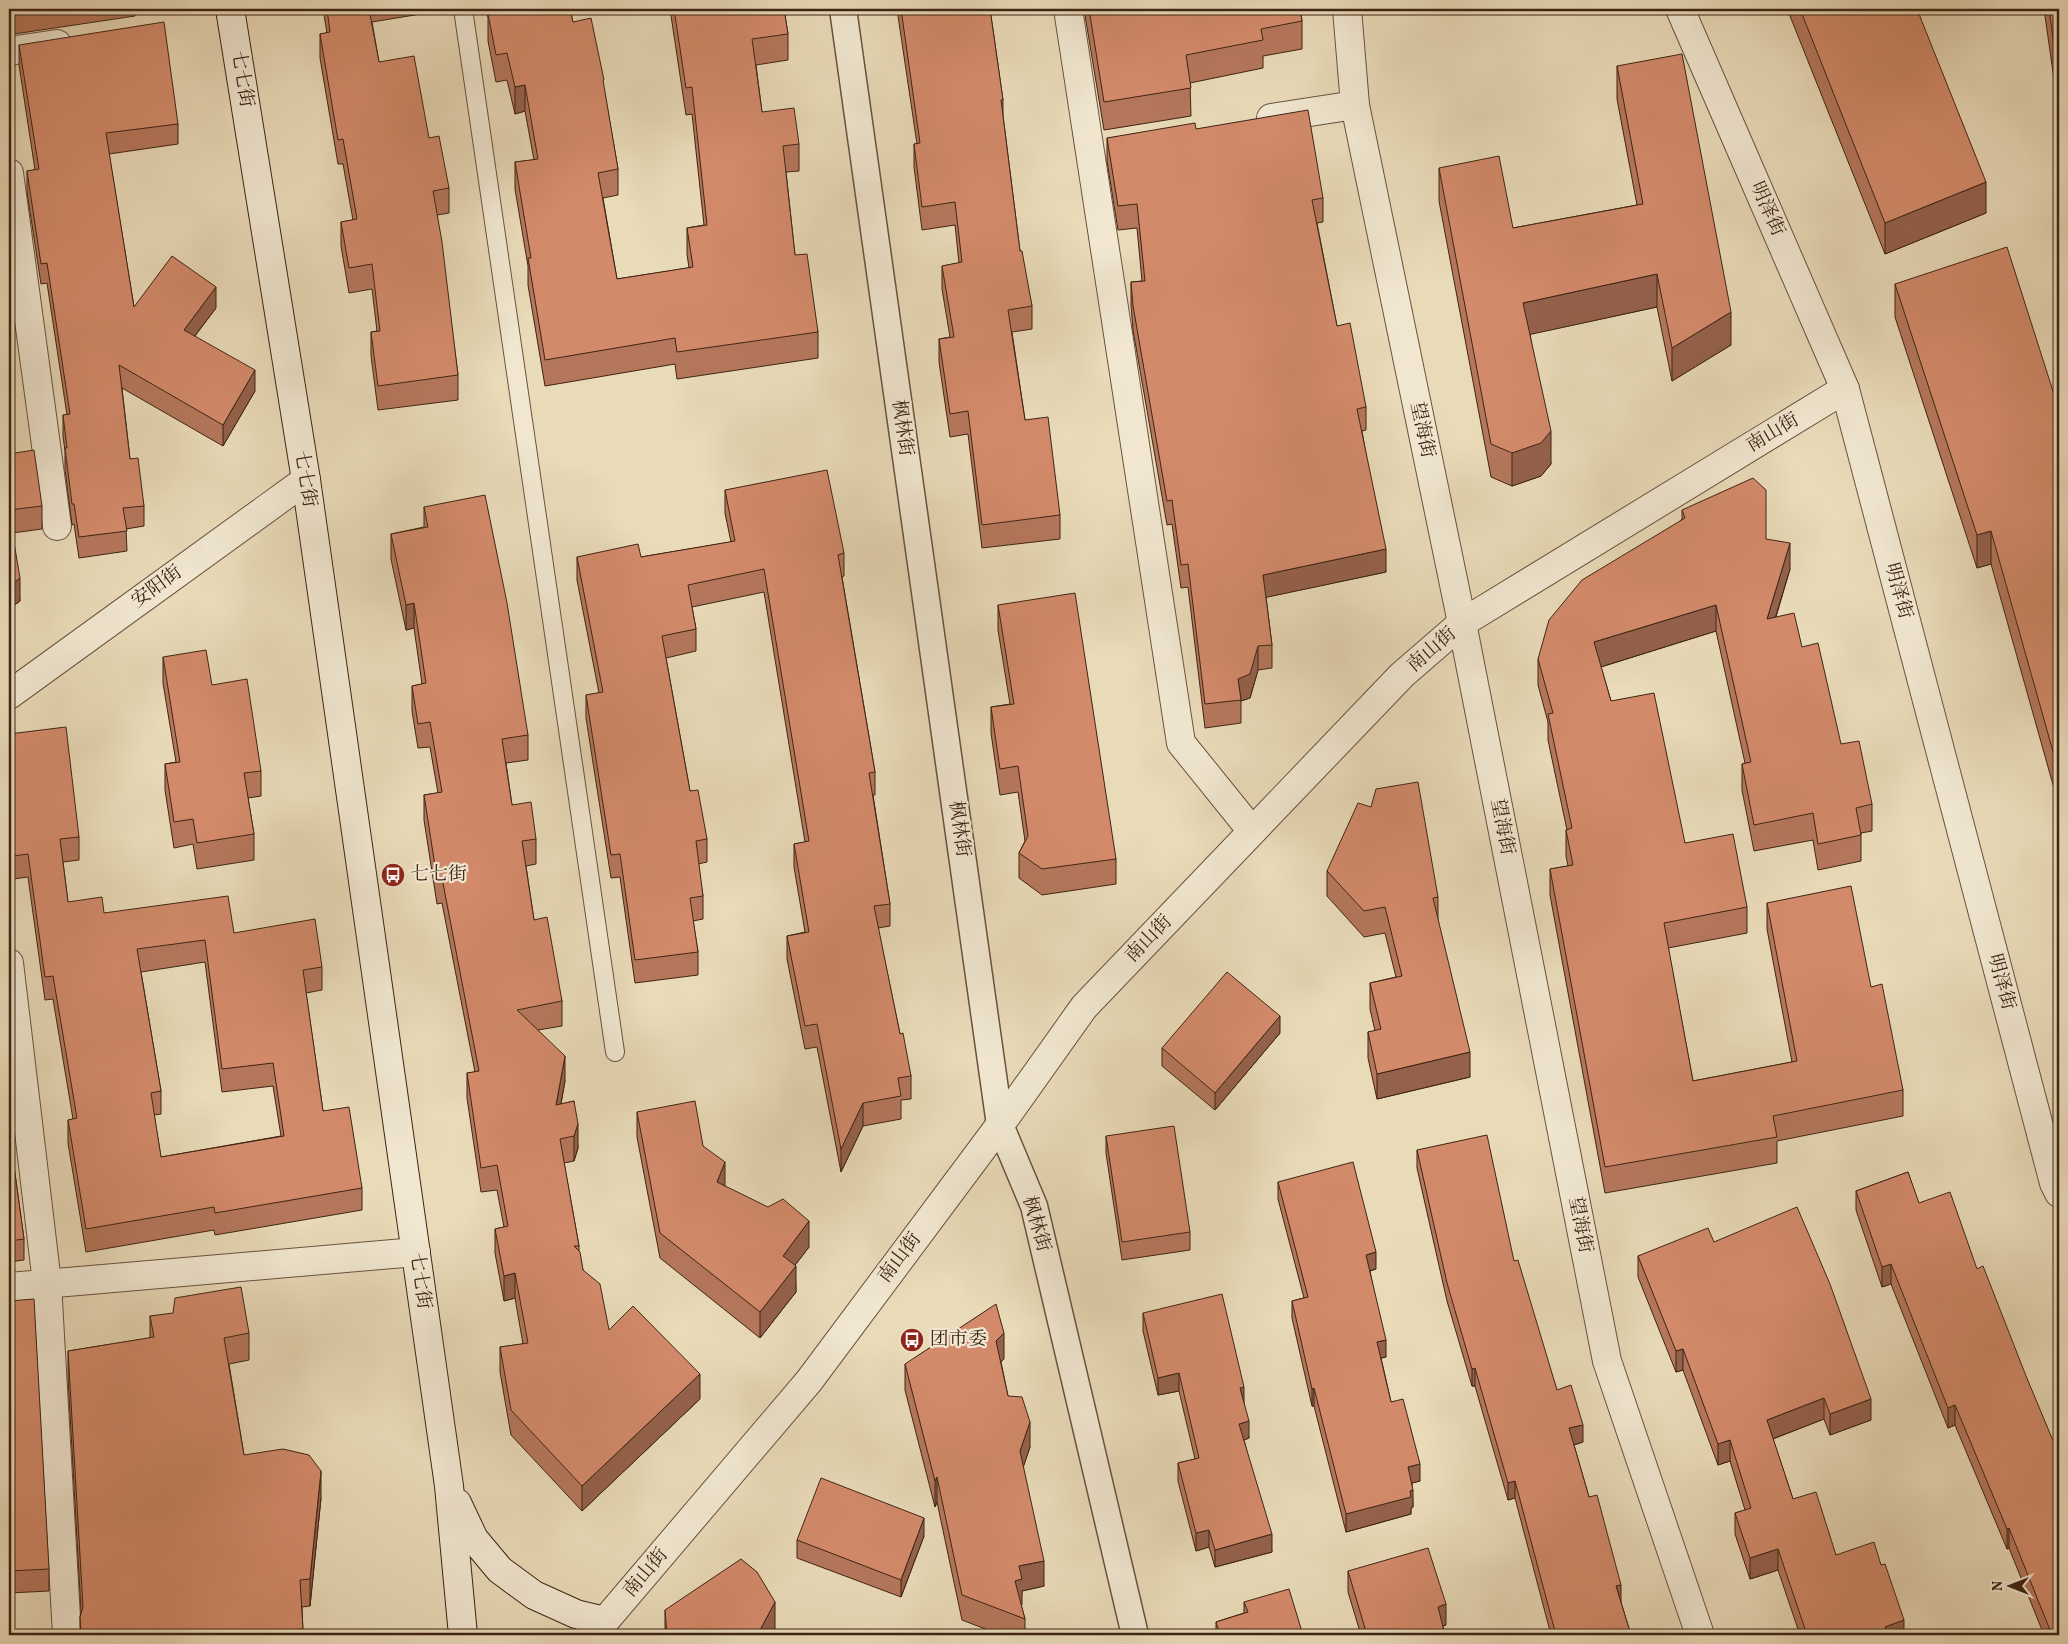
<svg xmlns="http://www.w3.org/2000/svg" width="2068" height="1644" font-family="Vollkorn,'Noto Serif SC',serif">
	<rect width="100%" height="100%" fill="#e9dab8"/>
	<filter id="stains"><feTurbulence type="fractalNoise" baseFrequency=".004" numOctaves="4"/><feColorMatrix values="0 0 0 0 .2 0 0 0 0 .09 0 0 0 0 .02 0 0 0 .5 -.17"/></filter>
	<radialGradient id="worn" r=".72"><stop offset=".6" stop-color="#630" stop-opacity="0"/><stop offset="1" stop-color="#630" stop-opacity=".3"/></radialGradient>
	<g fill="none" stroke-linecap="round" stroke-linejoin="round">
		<!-- service casing -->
		<g stroke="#69523e" stroke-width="20">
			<polyline id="service" points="463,9 615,1052"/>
		</g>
		<!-- pedestrian casing -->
		<g stroke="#69523e" stroke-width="29">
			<polyline id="pedestrian" points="843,9 1000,1125 1034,1206 1135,1635"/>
		</g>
		<!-- minor casing -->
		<g stroke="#69523e" stroke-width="30">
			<g id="minor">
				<polyline points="1068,9 1181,743 1252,831"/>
				<polyline points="1347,9 1355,105 1462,623 1607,1361 1700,1635"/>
				<polyline points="1680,9 1845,389 2054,1183 2059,1193"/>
				<polyline points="9,51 57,44"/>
				<polyline points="1271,118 1355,105"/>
				<polyline points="9,173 57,526"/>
				<polyline points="9,695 306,480"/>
				<polyline points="9,963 47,1283 67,1635"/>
				<polyline points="9,1287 416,1252"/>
				<polyline points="589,1635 605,1621 809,1381 1000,1125 1084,1007 1402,675 1462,623 1845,389"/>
			</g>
		</g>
		<!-- secondary casing -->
		<g stroke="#3e2415" stroke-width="30">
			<g id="secondary">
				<polyline points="230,9 306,480 449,1486 463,1635"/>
				<polyline points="457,1503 474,1539 500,1570 534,1595 576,1614 605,1621"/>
			</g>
		</g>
		<!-- service -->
		<use href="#service" stroke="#f1e7d1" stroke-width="18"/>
		<!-- pedestrian -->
		<use href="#pedestrian" stroke="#f1e7d1" stroke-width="26"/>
		<!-- minor -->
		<use href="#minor" stroke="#f1e7d1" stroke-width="28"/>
		<!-- secondary -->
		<use href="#secondary" stroke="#f1e7d1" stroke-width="28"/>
	</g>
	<!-- wall -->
	<g fill="#b5775c" stroke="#3e2415" fill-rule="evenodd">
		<polygon points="10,9 135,9 135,16 14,34"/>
		<polygon points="323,9 421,9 421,14 372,22 379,62 429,138 449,188 449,213 437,215 458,375 458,400 378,410 371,356 371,332 377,331 372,289 349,293 341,246 341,222 353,220 343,164 338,164 320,58 320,34 327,33"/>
		<polygon points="486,9 570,9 573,22 604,89 618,169 618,195 603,198 617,279 689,268 687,254 687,228 704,225 692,114 686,115 670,9 784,9 788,34 788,60 756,65 762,112 799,144 799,171 786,172 795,255 818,332 818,358 677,379 675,364 545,386 528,285 528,266 515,189 515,162 534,160 525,111 515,114 507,80 496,82 488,41 488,18"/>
		<polygon points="897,9 990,9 1003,100 1003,116 1020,251 1032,306 1032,329 1012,332 1025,420 1060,515 1060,539 982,548 968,434 950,437 939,362 939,339 950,337 942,289 942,266 959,263 955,225 922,230 914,167 914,144 917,144"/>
		<polygon points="1084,9 1300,9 1302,21 1302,49 1263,56 1263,68 1190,83 1191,116 1104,130"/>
		<polygon points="1788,9 1917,9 1986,213 1885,254 1788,11"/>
		<polygon points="2044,9 2059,9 2059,114"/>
		<polygon points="19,45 178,124 178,144 109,154 134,307 216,308 195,336 255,391 223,446 122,388 130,459 144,506 144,526 126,529 127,551 79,558 74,524 72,525 65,469 65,451 63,436 63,415 67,415 47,283 41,284 27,192 27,171 35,170 19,65"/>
		<polygon points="1617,66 1731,345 1672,381 1657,307 1530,334 1551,464 1541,476 1512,486 1491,477 1439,201 1439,168 1513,228 1637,205 1617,99"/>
		<polygon points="1196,129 1323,198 1323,222 1317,223 1337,326 1366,407 1366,430 1362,431 1386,572 1266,597 1272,645 1272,668 1258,670 1250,698 1241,701 1241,723 1205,728 1188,587 1181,588 1172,524 1167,525 1133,330 1131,305 1131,282 1142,281 1137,228 1118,230 1107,161 1107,138"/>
		<polygon points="1895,284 2059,410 2059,806 1991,564 1977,568 1895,317"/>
		<polygon points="9,454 42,506 42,529 12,533 20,601 9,609"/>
		<polygon points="725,490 844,553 844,576 842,577 875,772 875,795 873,795 890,904 890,926 878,928 900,1034 911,1076 911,1099 901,1100 901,1119 863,1126 841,1172 817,1047 805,1049 787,959 787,936 805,932 794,867 794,844 805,842 764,592 692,607 696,629 696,651 666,658 690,791 707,839 707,862 698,864 703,896 703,919 693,921 698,952 698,975 635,983 620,877 611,878 586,718 586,695 599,693 577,580 577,557 641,557 731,542 725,513"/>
		<polygon points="424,507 528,735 528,760 506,763 512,805 536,839 536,864 526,866 534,920 562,1001 562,1026 538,1030 565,1081 561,1104 574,1101 578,1148 574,1161 564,1163 579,1246 579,1251 583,1270 609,1330 700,1399 582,1511 511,1435 500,1372 500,1347 523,1344 515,1298 504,1301 495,1253 495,1229 504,1227 497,1190 481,1192 467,1098 467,1073 475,1072 442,903 437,904 424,820 424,795 438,793 430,747 418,748 412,711 412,686 422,684 414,628 406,630 391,559 391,534 424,527"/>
		<polygon points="1682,510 1766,539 1790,569 1776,617 1802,647 1841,744 1872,804 1872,831 1861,833 1861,861 1818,870 1813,840 1754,851 1742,790 1742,764 1745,763 1716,631 1601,667 1611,701 1685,843 1747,907 1747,933 1668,948 1693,1081 1792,1062 1767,929 1767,903 1871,987 1903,1090 1903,1116 1777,1141 1777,1163 1605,1193 1550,895 1550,869 1568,866 1566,856 1566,830 1567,830 1548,740 1548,722 1538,685 1538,659 1682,519"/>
		<polygon points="998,605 1116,859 1116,884 1042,895 1019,878 1019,853 1025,841 1018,792 1000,795 991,733 991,707 1010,704 998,630"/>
		<polygon points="163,657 261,771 261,796 248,798 254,834 254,860 197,869 193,844 174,848 165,790 165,764 176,762 163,683"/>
		<path d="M9,734L79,837V860L63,862L68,902L104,913L234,933L322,967V990L306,993L323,1111L362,1188V1210L215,1235L214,1230L86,1252L68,1143V1120L73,1119L53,999L45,1000L28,877L13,879L9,844ZM205,962L222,1092L273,1086L281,1136L161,1157L154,1115L161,1114V1091L141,972Z"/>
		<polygon points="1327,871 1438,897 1438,922 1470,1077 1377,1099 1368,1058 1368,1032 1375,1031 1370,1009 1370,983 1396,977 1385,933 1364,937 1327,896"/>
		<polygon points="1280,1033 1215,1110 1162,1066 1162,1048"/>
		<polygon points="637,1112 703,1146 725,1186 809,1247 795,1265 796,1292 760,1338 660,1258 637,1137"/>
		<polygon points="9,1130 24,1239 24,1260 9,1262"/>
		<polygon points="1106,1136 1190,1232 1190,1250 1122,1260 1106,1153"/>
		<polygon points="1417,1150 1514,1261 1557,1390 1583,1442 1574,1445 1589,1497 1631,1635 1551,1635 1515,1498 1508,1500 1475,1386 1472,1386 1447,1301 1417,1168"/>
		<polygon points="1908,1172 2059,1635 2044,1635 2009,1548 2007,1549 1955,1425 1948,1428 1891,1284 1882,1287 1856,1210 1856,1191"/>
		<polygon points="1278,1182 1376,1269 1370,1271 1386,1357 1381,1358 1391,1402 1420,1481 1412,1483 1413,1507 1411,1508 1411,1514 1346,1532 1314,1406 1312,1406 1292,1318 1292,1301 1304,1298 1278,1199"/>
		<polygon points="1714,1242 1871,1420 1830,1435 1824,1419 1773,1439 1793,1499 1836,1555 1904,1635 1800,1635 1778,1570 1750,1579 1735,1534 1735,1513 1745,1510 1730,1461 1718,1465 1683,1370 1676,1372 1638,1277 1638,1256"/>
		<polygon points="9,1301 49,1569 49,1591 9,1593"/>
		<polygon points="1143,1313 1244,1403 1249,1438 1244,1440 1272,1552 1215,1567 1209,1547 1196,1551 1178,1481 1178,1463 1195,1459 1179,1391 1158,1395 1143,1331"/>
		<polygon points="150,1316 249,1333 249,1360 229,1364 244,1455 321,1498 310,1606 302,1607 303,1635 80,1635 80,1617 81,1611 68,1378 68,1351 150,1338"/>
		<polygon points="1004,1359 1001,1362 1008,1396 1030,1447 1023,1467 1044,1586 1022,1591 1021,1605 1025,1619 1025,1635 1001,1635 962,1620 937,1502 935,1507 905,1390 905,1364"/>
		<polygon points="924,1536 901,1597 797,1558 797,1540"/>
		<polygon points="1348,1571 1446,1625 1443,1626 1445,1635 1361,1635 1348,1592"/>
		<polygon points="1244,1602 1303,1635 1216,1635 1216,1622 1244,1613"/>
		<polygon points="665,1610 775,1628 772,1633 800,1635 665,1635"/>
	</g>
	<!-- shaded-wall -->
	<g fill="#94614b" stroke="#3e2415">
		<polygon points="525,85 525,111 515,114 515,87"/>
		<polygon points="1986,182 1986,213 1885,254 1885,223"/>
		<polygon points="1657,274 1657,307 1523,336 1523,303"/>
		<polygon points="216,287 216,308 184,350 184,330"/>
		<polygon points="1731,312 1731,345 1672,381 1672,348"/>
		<polygon points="255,370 255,391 223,446 223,425"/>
		<polygon points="1551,431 1551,464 1541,476 1512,486 1512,453"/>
		<polygon points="1991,531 1991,564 1977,568 1977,535"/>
		<polygon points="1790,543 1790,569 1767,645 1767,619"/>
		<polygon points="1386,549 1386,572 1263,598 1263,575"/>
		<polygon points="20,578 20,601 9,609 9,587"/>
		<polygon points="414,603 414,628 406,630 406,605"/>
		<polygon points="1716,605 1716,631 1594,669 1594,642"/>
		<polygon points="1258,646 1258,670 1250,698 1241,701 1238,679"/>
		<polygon points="1280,1016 1280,1033 1215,1110 1215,1093"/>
		<polygon points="1470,1052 1470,1077 1377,1099 1377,1074"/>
		<polygon points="565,1056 565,1081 556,1129 556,1105"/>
		<polygon points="863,1103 863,1126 841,1172 841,1149"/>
		<polygon points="578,1124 578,1148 574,1161 574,1136"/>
		<polygon points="725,1162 725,1187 717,1182"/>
		<polygon points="809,1221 809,1247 783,1281 783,1256"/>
		<polygon points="1376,1252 1376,1269 1366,1272 1366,1255"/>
		<polygon points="1891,1264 1891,1284 1882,1287 1882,1267"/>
		<polygon points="796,1266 796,1292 760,1338 760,1312"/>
		<polygon points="515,1273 515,1298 504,1301 504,1276"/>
		<polygon points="1004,1333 1004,1359 996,1366 996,1341"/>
		<polygon points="1386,1340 1386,1357 1377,1359 1377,1342"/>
		<polygon points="1683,1349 1683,1370 1676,1372 1676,1351"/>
		<polygon points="1475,1368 1475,1386 1472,1386 1472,1369"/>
		<polygon points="1179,1373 1179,1391 1158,1395 1158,1378"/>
		<polygon points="700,1374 700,1399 582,1511 582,1486"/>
		<polygon points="1244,1387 1244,1404 1240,1388"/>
		<polygon points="1314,1388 1314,1406 1312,1406 1312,1389"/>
		<polygon points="1824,1398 1824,1419 1767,1441 1767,1420"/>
		<polygon points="1871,1399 1871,1420 1830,1435 1830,1414"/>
		<polygon points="1955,1405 1955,1425 1948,1428 1948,1408"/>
		<polygon points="1249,1421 1249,1438 1239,1442 1239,1424"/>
		<polygon points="1030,1422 1030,1447 1020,1477 1020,1451"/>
		<polygon points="1583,1425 1583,1442 1569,1446 1569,1428"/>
		<polygon points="1730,1440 1730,1461 1718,1465 1718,1444"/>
		<polygon points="1420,1464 1420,1481 1408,1484 1408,1467"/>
		<polygon points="321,1471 321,1498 310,1606 310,1579"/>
		<polygon points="937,1477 937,1502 935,1507 935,1481"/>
		<polygon points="1515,1481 1515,1498 1508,1500 1508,1483"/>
		<polygon points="1413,1490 1413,1507 1411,1508 1411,1514 1346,1532 1346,1514"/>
		<polygon points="924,1518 924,1536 901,1597 901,1580"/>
		<polygon points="2009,1528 2009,1548 2007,1549 2007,1529"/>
		<polygon points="1209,1530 1209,1547 1196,1551 1196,1533"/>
		<polygon points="1272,1534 1272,1552 1215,1567 1215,1550"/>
		<polygon points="1778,1549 1778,1570 1750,1579 1750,1558"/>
		<polygon points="1044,1561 1044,1586 1022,1591 1022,1605 1015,1606 1015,1581 1019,1566"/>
		<polygon points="1621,1585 1621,1603 1616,1586"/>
		<polygon points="775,1602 775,1628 771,1635 759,1632"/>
		<polygon points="1446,1604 1446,1625 1438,1627 1438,1607"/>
		<polygon points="1904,1620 1904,1635 1885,1635 1885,1627"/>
	</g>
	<!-- building -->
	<g fill="#d38a6b" stroke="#3e2415" fill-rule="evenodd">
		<polygon points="14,9 37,9 14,12"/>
		<polygon points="327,9 369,9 379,62 414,56 429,138 439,136 449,188 433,191 442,242 458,375 378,386 371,332 380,331 372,264 349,268 341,222 357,219 343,139 338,140 320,34 330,32"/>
		<polygon points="490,9 570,9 573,22 591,18 604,80 603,80 618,169 598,173 617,279 693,267 687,228 707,225 692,87 686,88 674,9 784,9 788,34 752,39 762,112 794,108 799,144 783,146 795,255 807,254 818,332 677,352 675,338 545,360 528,258 531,258 515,162 538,159 525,85 515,87 507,53 496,55 488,14 491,13"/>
		<polygon points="901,9 990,9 1003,100 1001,100 1020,251 1022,251 1032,306 1008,310 1025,420 1048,417 1060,515 982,525 968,411 950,414 939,339 954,337 942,266 962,262 955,202 922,207 914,144 920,143"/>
		<polygon points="1089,9 1300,9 1302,21 1261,29 1263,40 1186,55 1191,88 1104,102"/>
		<polygon points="1800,9 1917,9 1986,182 1885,223"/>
		<polygon points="2049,9 2059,9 2059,81"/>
		<polygon points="164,22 178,124 106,133 134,307 172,256 216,287 184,330 255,370 223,425 119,365 130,459 138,458 144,506 123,508 127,531 79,537 74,504 72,504 65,448 67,448 63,415 70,414 47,263 41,264 27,171 39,169 19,45"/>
		<polygon points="1682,54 1731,312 1672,348 1657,274 1523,303 1551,431 1541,443 1512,453 1491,444 1439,168 1499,156 1513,228 1643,204 1617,66"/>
		<polygon points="1308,110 1323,198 1312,200 1337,326 1350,323 1366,407 1357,409 1386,549 1263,575 1272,645 1258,646 1250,674 1238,679 1241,700 1205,704 1188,564 1181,565 1172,500 1167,501 1133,306 1131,282 1145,281 1137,204 1118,206 1107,138 1195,123 1196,129"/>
		<polygon points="2007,247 2059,410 2059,773 1991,531 1977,535 1895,284"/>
		<polygon points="34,450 42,506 9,510 9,454"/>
		<polygon points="827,470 844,553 838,555 875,772 869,773 890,904 874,906 900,1034 903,1033 911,1076 898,1078 901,1096 863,1103 841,1149 817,1024 805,1026 787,936 809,932 794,844 809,841 764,569 688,585 696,629 662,636 690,791 698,790 707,839 696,841 703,896 690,898 698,952 635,960 620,854 611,855 586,695 603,692 577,557 638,544 641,557 735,541 725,490"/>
		<polygon points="1753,478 1766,490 1766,539 1790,543 1767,619 1794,613 1802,647 1818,643 1841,744 1859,741 1872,804 1856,808 1861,835 1818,844 1813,813 1754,825 1742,764 1751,762 1716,605 1594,642 1611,701 1654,693 1685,843 1733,834 1747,907 1664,923 1693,1081 1797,1061 1767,903 1851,886 1871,987 1882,984 1903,1090 1773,1116 1777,1137 1605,1167 1550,869 1573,865 1566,830 1572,828 1548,714 1553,713 1538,659 1549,620 1582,580 1685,518 1682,510"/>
		<polygon points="485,495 507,603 528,735 502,739 512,805 531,802 536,839 522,841 534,920 547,917 562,1001 517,1010 565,1056 556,1105 574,1101 578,1124 574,1136 560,1139 579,1246 574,1246 580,1252 583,1270 600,1284 609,1330 633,1306 700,1374 582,1486 511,1410 500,1347 528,1343 515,1273 504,1276 495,1229 508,1226 497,1165 481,1168 467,1073 479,1071 442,878 437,879 424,795 442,792 430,722 418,724 412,686 426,683 414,603 406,605 391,534 428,527 424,507"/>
		<polygon points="9,513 20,578 9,587"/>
		<polygon points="1075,593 1116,859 1042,869 1019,853 1028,836 1018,766 1000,769 991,707 1014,704 998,605"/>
		<polygon points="206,650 212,685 247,679 261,771 244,773 254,834 197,843 193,819 174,822 165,764 180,762 163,657"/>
		<path d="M66,727L79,837L60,839L68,902L102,897L104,913L228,896L234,933L315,919L322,967L303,970L323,1111L349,1107L362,1188L215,1213L214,1207L86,1229L68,1120L77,1118L53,976L45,977L28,854L13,856L9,821V734ZM205,940L222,1069L273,1063L284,1136L161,1157L151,1093L161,1091L137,949Z"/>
		<polygon points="1418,782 1438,897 1433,898 1470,1052 1377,1074 1368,1032 1381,1029 1370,983 1402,976 1385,907 1364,911 1327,871 1358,803 1371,807 1376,789"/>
		<polygon points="1227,972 1280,1016 1215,1093 1162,1048"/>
		<polygon points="695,1101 703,1146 725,1162 717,1182 768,1207 783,1199 809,1221 783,1256 796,1266 760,1312 660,1233 637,1112"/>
		<polygon points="1174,1126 1190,1232 1122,1242 1106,1136"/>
		<polygon points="9,1130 24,1239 9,1241"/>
		<polygon points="1487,1135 1514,1261 1518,1260 1557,1390 1571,1385 1583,1425 1569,1428 1589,1497 1597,1495 1621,1585 1616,1586 1631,1635 1556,1635 1515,1481 1508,1483 1475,1368 1472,1369 1447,1283 1417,1150"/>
		<polygon points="1353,1162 1376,1252 1366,1255 1386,1340 1377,1342 1391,1402 1403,1399 1420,1464 1408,1467 1413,1490 1410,1491 1411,1497 1346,1514 1314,1388 1312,1389 1292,1301 1308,1297 1278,1182"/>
		<polygon points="1908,1172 1919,1203 1950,1192 1977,1269 1983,1266 2026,1376 2059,1455 2059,1635 2052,1635 2009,1528 2007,1529 1955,1405 1948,1408 1891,1264 1882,1267 1856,1191"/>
		<polygon points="1797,1207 1830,1284 1871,1399 1830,1414 1824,1398 1767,1420 1793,1499 1816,1492 1836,1555 1874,1542 1881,1565 1885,1564 1904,1620 1885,1627 1888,1635 1807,1635 1778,1549 1750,1558 1735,1513 1751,1508 1730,1440 1718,1444 1683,1349 1676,1351 1638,1256 1708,1228 1714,1242"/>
		<polygon points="241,1287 249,1333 224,1338 244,1455 283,1449 309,1455 321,1471 310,1579 300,1580 303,1629 290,1630 290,1635 81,1635 80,1617 83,1607 68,1351 154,1337 150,1316 173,1313 175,1298"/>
		<polygon points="1222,1294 1244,1387 1240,1388 1249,1421 1239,1424 1272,1534 1215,1550 1209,1530 1196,1533 1178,1463 1199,1458 1179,1373 1158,1378 1143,1313"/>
		<polygon points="34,1299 49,1569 9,1571 9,1301"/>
		<polygon points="996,1304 1004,1333 996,1341 1008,1396 1022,1397 1030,1422 1020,1451 1044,1561 1019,1566 1022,1579 1015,1581 1025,1619 962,1595 937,1477 935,1481 905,1364"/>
		<polygon points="821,1478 924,1518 901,1580 797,1540"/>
		<polygon points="1428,1548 1446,1604 1438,1607 1445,1635 1367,1635 1348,1571"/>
		<polygon points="741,1559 757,1572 775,1602 759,1632 800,1634 800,1635 667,1635 665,1610"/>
		<polygon points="1289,1589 1303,1635 1220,1635 1216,1622 1248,1612 1244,1602"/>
	</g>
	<!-- icons -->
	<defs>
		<g id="bus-disc" transform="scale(1.25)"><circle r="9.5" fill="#8f2418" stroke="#f1e7d1"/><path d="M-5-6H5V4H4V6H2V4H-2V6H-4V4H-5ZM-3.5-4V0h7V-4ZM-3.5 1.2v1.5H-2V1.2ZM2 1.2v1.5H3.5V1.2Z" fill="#fff"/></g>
	</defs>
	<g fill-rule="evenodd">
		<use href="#bus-disc" x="393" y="875"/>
		<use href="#bus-disc" x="912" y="1340"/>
	</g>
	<g text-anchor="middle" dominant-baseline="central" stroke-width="4.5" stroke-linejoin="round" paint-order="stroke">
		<!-- street labels -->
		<g font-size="19" fill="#3e2415" stroke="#f1e7d1">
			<text transform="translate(242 79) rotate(81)">七七街</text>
			<text transform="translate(1767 209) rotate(66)">明泽街</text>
			<text transform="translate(902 428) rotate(82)">枫林街</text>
			<text transform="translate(1422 430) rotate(78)">望海街</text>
			<text transform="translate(1773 433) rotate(-31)">南山街</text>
			<text transform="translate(305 479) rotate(81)">七七街</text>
			<text transform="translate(157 587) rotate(-36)">安阳街</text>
			<text transform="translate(1898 591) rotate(75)">明泽街</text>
			<text transform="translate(1432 650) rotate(-41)">南山街</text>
			<text transform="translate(1502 827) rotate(79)">望海街</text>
			<text transform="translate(959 829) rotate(82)">枫林街</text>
			<text transform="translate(1149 939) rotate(-46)">南山街</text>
			<text transform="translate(2001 982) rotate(75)">明泽街</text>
			<text transform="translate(1036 1224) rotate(74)">枫林街</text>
			<text transform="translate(1580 1225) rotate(79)">望海街</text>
			<text transform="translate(900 1258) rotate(-53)">南山街</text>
			<text transform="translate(420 1281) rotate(82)">七七街</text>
			<text transform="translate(646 1573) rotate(-50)">南山街</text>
		</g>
		<!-- poi labels -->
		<g font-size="19" fill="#3e2415" stroke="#f1e7d1" text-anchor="start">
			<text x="410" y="875">七七街</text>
			<text x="930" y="1340">团市委</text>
		</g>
	</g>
	<!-- margin -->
	<rect width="2068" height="1644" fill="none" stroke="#e9dab8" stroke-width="30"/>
	<rect x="10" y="10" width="2048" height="1624" fill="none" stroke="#3e2415" stroke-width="2.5"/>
	<rect x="15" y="15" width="2038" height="1614" fill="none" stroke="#3e2415"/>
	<!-- north arrow -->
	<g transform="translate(2010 1586) rotate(270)" stroke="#f1e7d1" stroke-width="4" paint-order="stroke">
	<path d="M0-4L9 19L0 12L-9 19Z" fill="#3e2415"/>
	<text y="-8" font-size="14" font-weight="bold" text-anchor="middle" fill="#3e2415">N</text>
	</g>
	<rect width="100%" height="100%" filter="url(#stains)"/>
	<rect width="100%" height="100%" fill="url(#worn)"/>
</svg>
